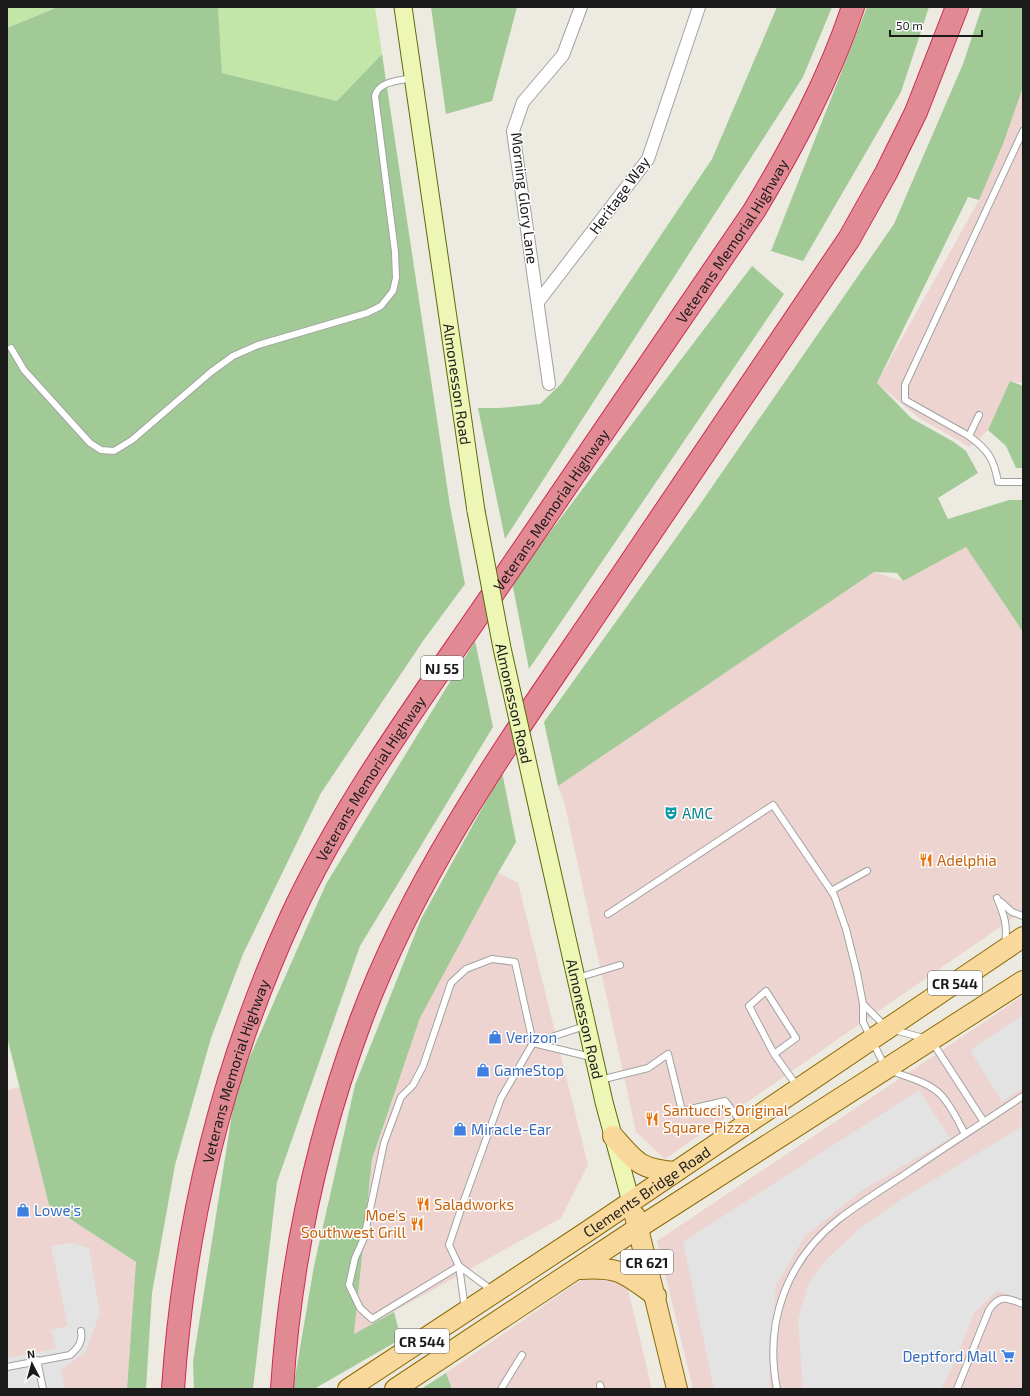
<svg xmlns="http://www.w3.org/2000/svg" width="1030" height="1396" font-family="'Exo 2',sans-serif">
	<rect width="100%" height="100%" fill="#eceae1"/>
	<!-- commercial -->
	<g fill="#edd4d0">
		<polygon points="1023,76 1023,383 1010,381 988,430 970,447 919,418 877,383 979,200"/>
		<polygon points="966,547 1023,632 1023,911 665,1159 636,1132 564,801 558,786 874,572 903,581"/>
		<polygon points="498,873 518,883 588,1165 561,1218 354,1334 372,1159 420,1018"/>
		<polygon points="1023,996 1023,1389 693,1389 657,1241"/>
		<polygon points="20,1087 49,1205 136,1262 127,1389 7,1389 7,1090"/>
		<polygon points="590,1274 626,1281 652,1389 452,1389 446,1373"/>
	</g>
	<!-- grass -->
	<g fill="#c1e6a8">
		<polygon points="7,7 58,7 7,28"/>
		<polygon points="218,7 375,7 382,54 337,101 222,73"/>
	</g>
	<!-- forest -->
	<g fill="#a2ca97">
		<polygon points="58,7 218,7 222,73 337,101 382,54 450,506 465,584 423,641 321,793 243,954 211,1038 175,1165 152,1293 146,1389 127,1389 136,1262 49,1205 7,1037 7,28"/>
		<polygon points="431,7 517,7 492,101 446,114"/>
		<polygon points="777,7 832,7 803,77 505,539 478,408 500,408 540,404 561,384 712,159"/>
		<polygon points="867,7 929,7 901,92 803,261 771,251"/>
		<polygon points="982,7 1023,7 1023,87 1003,144 979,200 968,197 877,383 911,418 954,442 966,451 978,473 938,498 948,519 1009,500 1023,500 1023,632 966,547 903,581 897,573 874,572 558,786 544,722 696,510 894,224 963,64"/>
		<polygon points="752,266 784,294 529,669 512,582"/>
		<polygon points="1010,381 1023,386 1023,468 1016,468 1006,446 988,430"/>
		<polygon points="475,641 493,727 360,946 277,1182 253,1389 194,1389 193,1362 236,1088 326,884"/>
		<polygon points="502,772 516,842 498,873 420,1018 372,1159 354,1334 394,1312 401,1339 314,1389 293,1389 314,1266 355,1085 421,919"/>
		<polygon points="446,1373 452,1389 421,1389"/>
	</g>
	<!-- parking -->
	<g fill="#e3e3e3">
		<polygon points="1023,1015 1023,1088 1002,1102 970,1050"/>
		<polygon points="919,1090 950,1138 861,1191 805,1236 776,1285 769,1389 714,1389 683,1242"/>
		<polygon points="1023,1126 1023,1299 997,1291 974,1313 956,1359 941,1389 803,1389 798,1319 809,1282 825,1261 859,1229 903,1198"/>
		<polygon points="70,1243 89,1248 100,1313 86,1351 61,1370 65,1389 7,1389 7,1358 56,1349 51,1330 68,1326 51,1246"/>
	</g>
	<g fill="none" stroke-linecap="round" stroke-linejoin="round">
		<!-- lane casing -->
		<g stroke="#a2a2a2" stroke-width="8">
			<g id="lane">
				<path d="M11,348L24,370L90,443L101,450L114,451L132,440L211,372L233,356L258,345L367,313L381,306L393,291L396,278L395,252L375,96C379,81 398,81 412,78"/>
				<path d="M979,415L969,436C988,450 994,459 998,482H1023"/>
				<polyline points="969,436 905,400 905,385 1023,131"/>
				<polyline points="831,891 867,871"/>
				<path d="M997,898C1004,914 1008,927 1005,944"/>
				<polyline points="1001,902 1012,912 1023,916"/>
				<path d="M608,914L773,805L834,895L846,929L857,973L863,1004V1022L886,1069C903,1076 927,1081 940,1094C951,1105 958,1121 965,1134"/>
				<polyline points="577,978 620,965"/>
				<polyline points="863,1004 886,1027"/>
				<polyline points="894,1030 931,1040 984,1122"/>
				<polyline points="533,1043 591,1057"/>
				<polyline points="774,1054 796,1038 766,991 749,1006 774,1054 797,1086"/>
				<polyline points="600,1080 648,1068 668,1054 682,1111 725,1101 742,1123"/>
				<polyline points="459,1266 372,1319 360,1308 349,1285 355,1258 364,1238 384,1143 401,1097 413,1085 423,1066 451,983 466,969 492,959 515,962 533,1043"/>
				<polyline points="459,1266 493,1291"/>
				<polyline points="465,1309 459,1266 449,1245 463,1203 501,1098 533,1043 585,1026"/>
				<polyline points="37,1360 43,1389"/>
				<path d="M7,1367L70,1355C78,1348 83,1342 81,1331"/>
				<polyline points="600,1385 601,1389"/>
				<polyline points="501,1389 522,1355"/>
				<path d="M777,1389C764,1323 786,1261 839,1219C860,1203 884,1188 907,1173C945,1147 984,1122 1023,1096"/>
				<path d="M957,1389L989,1310C999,1294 1008,1298 1023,1304"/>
			</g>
		</g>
		<!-- street casing -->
		<g stroke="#a2a2a2" stroke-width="14">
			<g id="street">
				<polyline points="538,302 648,159 699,7"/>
				<polyline points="549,384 513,131 523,102 563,55 581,7"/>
			</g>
		</g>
		<!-- secondary casing -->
		<g stroke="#586c09" stroke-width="19">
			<g id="secondary">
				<path id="s1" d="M403,7L476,511"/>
				<path id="s2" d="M539,814L604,1102L631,1202"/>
			</g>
		</g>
		<!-- primary casing -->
		<g stroke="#8d6c06" stroke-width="22">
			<g id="primary">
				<path d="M613,1136C636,1162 639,1169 675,1172"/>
				<polyline points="635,1216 677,1389"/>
				<path d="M579,1269C620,1266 624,1273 656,1296"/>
				<path id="s3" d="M348,1389L585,1233L1023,937"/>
				<polyline points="395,1389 638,1228 1023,981"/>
			</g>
		</g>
		<!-- highway casing -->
		<g stroke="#ce2a54" stroke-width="24">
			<g id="highway">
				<path id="s4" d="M173,1389C184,1226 223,1066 291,917C343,805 416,706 486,604C575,474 665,343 754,211C793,146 829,79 853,7"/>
				<path d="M282,1389C290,1263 317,1138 361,1020C414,877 504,749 589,624C676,496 763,368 849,239L886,173L916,112L957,7"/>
			</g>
		</g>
		<!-- lane -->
		<use href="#lane" stroke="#fff" stroke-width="6"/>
		<!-- street -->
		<use href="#street" stroke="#fff" stroke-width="12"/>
		<!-- secondary -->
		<use href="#secondary" stroke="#edf6b5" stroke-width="17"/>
		<!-- primary -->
		<use href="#primary" stroke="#f8d89b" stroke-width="20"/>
		<!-- highway -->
		<use href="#highway" stroke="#e28a93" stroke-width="22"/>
		<!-- secondary-bridge casing -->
		<g stroke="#586c09" stroke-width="19" stroke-linecap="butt">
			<g id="secondary-bridge">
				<path id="s5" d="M476,511L502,648L539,814"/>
			</g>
		</g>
		<!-- secondary-bridge -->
		<use href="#secondary-bridge" stroke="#edf6b5" stroke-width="17"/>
	</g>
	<!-- icons -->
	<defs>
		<g id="theatre-bare" transform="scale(1.08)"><path d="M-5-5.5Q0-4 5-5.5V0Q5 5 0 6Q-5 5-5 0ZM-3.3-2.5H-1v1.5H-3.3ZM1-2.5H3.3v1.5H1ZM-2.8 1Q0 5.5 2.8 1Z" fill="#0f9aa8" stroke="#fff" stroke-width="2.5" paint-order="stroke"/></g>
		<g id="restaurant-bare" transform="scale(1.08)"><path d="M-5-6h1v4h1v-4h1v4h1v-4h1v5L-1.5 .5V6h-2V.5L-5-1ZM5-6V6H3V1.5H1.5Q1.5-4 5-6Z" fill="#e8710a" stroke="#fff" stroke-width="2.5" paint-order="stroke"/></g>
		<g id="shop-bare" transform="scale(1.08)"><path d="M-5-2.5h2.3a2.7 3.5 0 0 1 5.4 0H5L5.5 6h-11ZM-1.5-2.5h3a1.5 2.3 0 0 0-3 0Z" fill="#3f7fe0" stroke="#fff" stroke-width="2.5" paint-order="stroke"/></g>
		<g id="supermarket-bare" transform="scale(1.08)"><path d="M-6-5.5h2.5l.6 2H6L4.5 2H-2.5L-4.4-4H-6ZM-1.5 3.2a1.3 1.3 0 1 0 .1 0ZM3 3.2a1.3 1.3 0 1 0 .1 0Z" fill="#3f7fe0" stroke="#fff" stroke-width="2.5" paint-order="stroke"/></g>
	</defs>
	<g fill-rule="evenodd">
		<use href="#theatre-bare" x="671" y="813"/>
		<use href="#restaurant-bare" x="926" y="860"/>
		<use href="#shop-bare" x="495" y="1037"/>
		<use href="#shop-bare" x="483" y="1070"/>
		<use href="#restaurant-bare" x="652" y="1119"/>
		<use href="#shop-bare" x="460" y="1129"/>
		<use href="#restaurant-bare" x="423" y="1204"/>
		<use href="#shop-bare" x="23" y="1210"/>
		<use href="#restaurant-bare" x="417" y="1224"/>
		<use href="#supermarket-bare" x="1008" y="1356"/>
	</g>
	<g text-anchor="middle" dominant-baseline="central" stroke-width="3" stroke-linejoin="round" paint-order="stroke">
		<!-- shield labels -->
		<g fill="#fff" stroke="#5f5f5f" stroke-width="1">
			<rect x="421" y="656" width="42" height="24" rx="3"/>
			<rect x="928" y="971" width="54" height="24" rx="3"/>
			<rect x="621" y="1250" width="52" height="24" rx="3"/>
			<rect x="395" y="1329" width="54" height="24" rx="3"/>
		</g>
		<g font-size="14" font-weight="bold" fill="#1b1b1b">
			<text x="442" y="668">NJ 55</text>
			<text x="955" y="983">CR 544</text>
			<text x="647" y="1262">CR 621</text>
			<text x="422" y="1341">CR 544</text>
		</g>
		<!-- street labels -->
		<g font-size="15" fill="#1b1b1b" stroke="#fff">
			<text transform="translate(619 195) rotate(-54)">Heritage Way</text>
			<text transform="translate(525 198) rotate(83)">Morning Glory Lane</text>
			<text stroke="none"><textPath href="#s4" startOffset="1297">Veterans Memorial Highway</textPath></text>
			<text stroke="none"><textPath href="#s1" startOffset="381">Almonesson Road</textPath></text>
			<text stroke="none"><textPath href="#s4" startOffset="973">Veterans Memorial Highway</textPath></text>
			<text stroke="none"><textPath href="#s5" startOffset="196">Almonesson Road</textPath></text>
			<text stroke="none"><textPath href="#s4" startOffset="649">Veterans Memorial Highway</textPath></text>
			<text stroke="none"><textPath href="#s2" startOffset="210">Almonesson Road</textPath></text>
			<text stroke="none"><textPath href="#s4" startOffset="325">Veterans Memorial Highway</textPath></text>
			<text stroke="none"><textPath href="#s3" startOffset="358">Clements Bridge Road</textPath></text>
		</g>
		<!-- culture labels -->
		<g font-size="15" fill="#0d838f" stroke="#fff" text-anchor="start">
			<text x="682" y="813">AMC</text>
		</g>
		<!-- food labels -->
		<g font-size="15" fill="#c56008" stroke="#fff" text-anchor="start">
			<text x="937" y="860">Adelphia</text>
			<text x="663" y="1110">Santucci's Original<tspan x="663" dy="17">Square Pizza</tspan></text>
			<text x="434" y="1204">Saladworks</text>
			<text x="406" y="1215" text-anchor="end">Moe's<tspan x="406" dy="17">Southwest Grill</tspan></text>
		</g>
		<!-- shop labels -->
		<g font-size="15" fill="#366cbe" stroke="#fff" text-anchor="start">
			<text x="506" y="1037">Verizon</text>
			<text x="494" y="1070">GameStop</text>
			<text x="471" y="1129">Miracle-Ear</text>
			<text x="34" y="1210">Lowe's</text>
			<text x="997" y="1356" text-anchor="end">Deptford Mall</text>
		</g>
	</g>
	<!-- border -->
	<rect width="1030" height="1396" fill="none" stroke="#1b1b1b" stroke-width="16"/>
	<!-- north arrow -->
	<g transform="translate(32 1364) rotate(354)" stroke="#ffffff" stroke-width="3" paint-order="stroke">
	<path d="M0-3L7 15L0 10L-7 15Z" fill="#1b1b1b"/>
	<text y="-6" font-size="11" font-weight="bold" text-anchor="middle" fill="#1b1b1b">N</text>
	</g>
	<!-- scale -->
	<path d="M890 30v6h92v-6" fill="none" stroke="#1b1b1b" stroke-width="2"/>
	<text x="896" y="30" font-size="12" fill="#1b1b1b" stroke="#ffffff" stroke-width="3" paint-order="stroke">50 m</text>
</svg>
